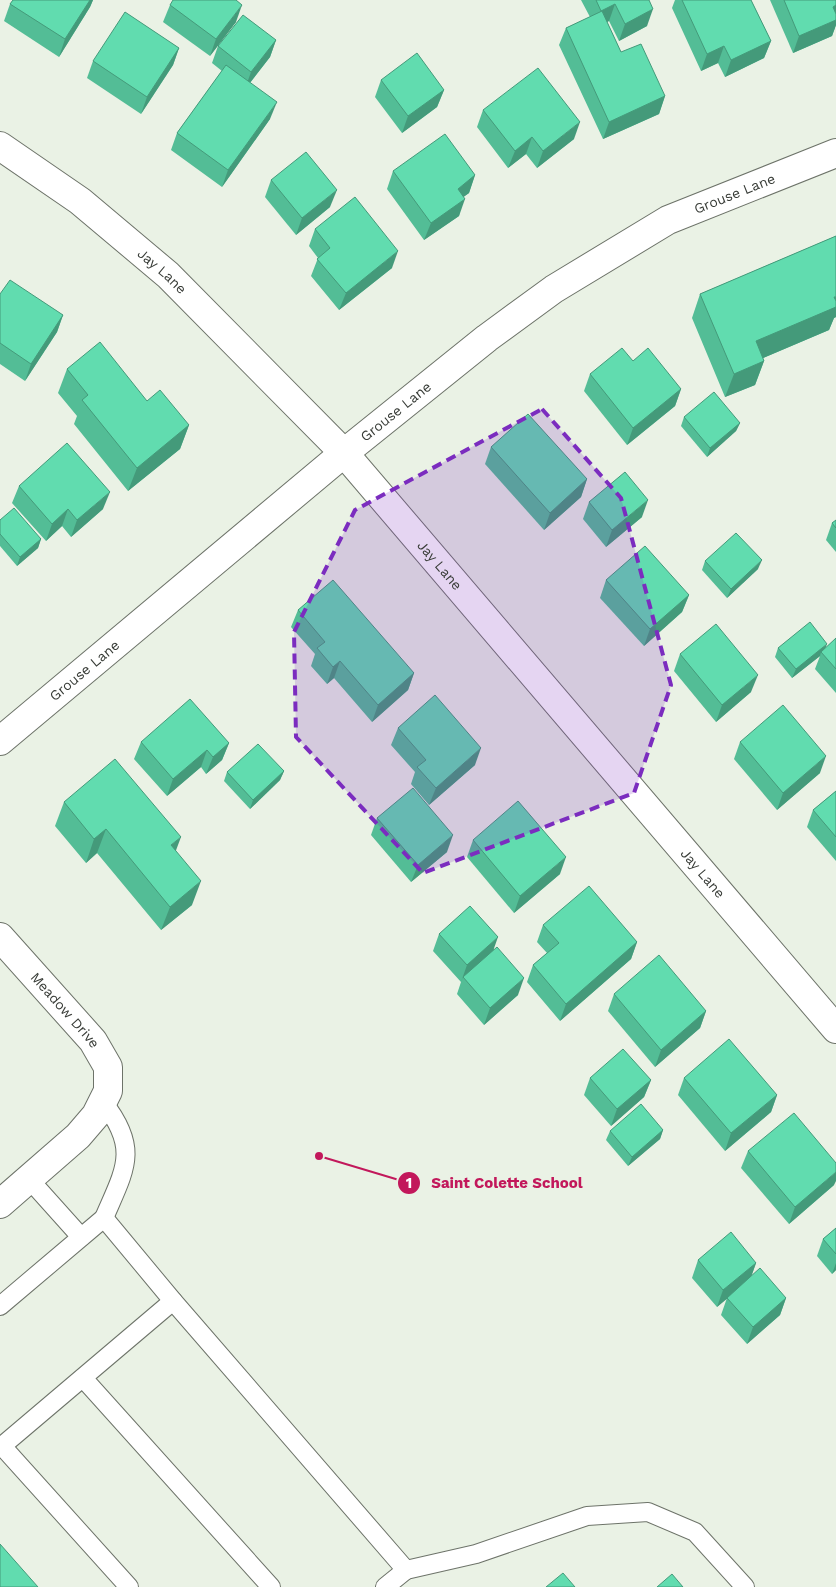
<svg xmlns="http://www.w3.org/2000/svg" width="836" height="1587" font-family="'Work Sans',sans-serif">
	<rect width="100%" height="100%" fill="#eaf2e5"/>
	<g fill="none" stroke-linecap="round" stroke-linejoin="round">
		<!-- lane casing -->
		<g stroke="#6d7369" stroke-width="20">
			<g id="lane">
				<path d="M103,1102C140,1149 125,1169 104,1218"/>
				<polyline points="29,1179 81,1237"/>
				<polyline points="0,1306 104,1218 173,1301 406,1570 385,1587"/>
				<polyline points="83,1378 271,1587"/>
				<polyline points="2,1446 173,1301"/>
				<polyline points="0,1448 2,1446 129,1587"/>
				<polyline points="406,1570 476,1554 587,1516 648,1512 695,1532 745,1587"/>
			</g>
		</g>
		<!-- street casing -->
		<g stroke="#6d7369" stroke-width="30">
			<g id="street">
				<path id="s1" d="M0,146L80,201L168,275L344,453L836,1029"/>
				<path id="s2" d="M0,741L344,453L487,338L554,289L668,220L836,153"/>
				<path id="s3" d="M0,937L93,1041L108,1067V1091L96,1115L78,1136L0,1204"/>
			</g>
		</g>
		<!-- lane -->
		<use href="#lane" stroke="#fff" stroke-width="18"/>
		<!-- street -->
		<use href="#street" stroke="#fff" stroke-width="28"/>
	</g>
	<!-- wall -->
	<g fill="#53bd96">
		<polygon points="13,0 93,0 90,7 59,57 4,21 10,4"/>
		<polygon points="581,0 649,0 647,26 619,41 609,21 607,22 621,52 665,96 659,114 603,139 559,45 566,28 590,17"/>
		<polygon points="675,0 751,0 771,41 764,58 725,77 718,63 701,71 672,8"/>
		<polygon points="770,0 836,0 836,25 832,36 793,53"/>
		<polygon points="170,5 236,22 210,56 163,22"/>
		<polygon points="276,40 270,57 250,83 270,119 222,187 171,150 177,133 222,71 212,63 218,46"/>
		<polygon points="179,48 173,65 141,114 87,78 93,61"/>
		<polygon points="381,80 444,90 437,107 402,133 375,97"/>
		<polygon points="483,110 574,139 537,168 526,154 508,168 477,127"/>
		<polygon points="393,171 475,175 469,193 463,197 459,216 424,240 387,189"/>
		<polygon points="271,180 330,207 296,235 265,197"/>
		<polygon points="315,229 392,268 339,310 311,276 318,258 309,246"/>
		<polygon points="836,236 836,317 834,318 829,330 763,358 764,361 755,385 725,397 692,318 700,294"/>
		<polygon points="0,294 63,315 57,332 25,381 0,364"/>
		<polygon points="633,361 681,389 675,406 627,445 584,391 590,374"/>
		<polygon points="67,369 189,425 180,449 128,491 74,424 77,416 58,393"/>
		<polygon points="684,417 740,423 736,431 707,457 681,426"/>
		<polygon points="491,447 587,479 581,497 544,530 485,464"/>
		<polygon points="19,486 103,509 71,537 62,526 46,541 12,503"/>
		<polygon points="589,502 642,517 606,547 583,519"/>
		<polygon points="0,520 41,539 38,548 17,566 0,546"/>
		<polygon points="836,520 836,552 826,540 832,523"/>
		<polygon points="705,561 758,569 727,598 702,570"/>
		<polygon points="606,580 689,595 682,612 644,646 600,598"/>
		<polygon points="298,610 414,673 408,690 372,722 334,678 327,684 311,666 315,654 291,627"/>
		<polygon points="836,638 836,693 815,669 820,656 792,678 775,657 778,648 825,649"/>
		<polygon points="680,654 751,692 716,722 674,671"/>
		<polygon points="398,728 475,765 429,805 411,784 415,772 391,745"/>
		<polygon points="141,742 229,743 222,760 206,774 201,767 167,796 134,759"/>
		<polygon points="740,742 820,773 777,810 734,759"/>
		<polygon points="284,771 280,780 250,809 224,781 227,772"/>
		<polygon points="836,791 836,861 807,827 813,810"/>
		<polygon points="64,802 176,851 192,905 161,930 97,853 86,863 55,826"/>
		<polygon points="377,818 447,852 411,882 371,835"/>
		<polygon points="473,840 560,874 514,913 467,857"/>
		<polygon points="543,925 637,942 631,959 560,1021 527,982 533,965 547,953 537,942"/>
		<polygon points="439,934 494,949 518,995 484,1025 457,994 461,982 433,951"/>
		<polygon points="614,994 706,1011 700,1028 655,1067 608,1011"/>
		<polygon points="590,1078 651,1080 644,1097 611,1126 584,1095"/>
		<polygon points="684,1078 777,1095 771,1112 725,1151 678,1095"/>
		<polygon points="663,1130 660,1139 628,1166 606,1140 610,1131"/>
		<polygon points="748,1151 834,1185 789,1224 741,1168"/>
		<polygon points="836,1228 836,1270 832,1274 817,1256 823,1239"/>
		<polygon points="698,1260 756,1263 751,1277 786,1298 780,1315 747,1344 721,1315 727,1298 717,1307 692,1278"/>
	</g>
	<!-- shaded-wall -->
	<g fill="#449a7a">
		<polygon points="90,0 93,0 90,7 59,57 65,39"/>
		<polygon points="615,4 609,21 595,28 601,11"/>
		<polygon points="242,5 236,22 210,56 216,39"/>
		<polygon points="836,5 836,19 833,7"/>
		<polygon points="653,9 647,26 619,41 625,24"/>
		<polygon points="836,20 836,25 832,36 793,53 799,36"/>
		<polygon points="276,40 270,57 245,89 251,72"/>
		<polygon points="771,41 764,58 725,77 731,60"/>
		<polygon points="724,46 718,63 701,71 707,54"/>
		<polygon points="179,48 173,65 141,114 147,97"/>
		<polygon points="444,90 437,107 402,133 408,116"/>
		<polygon points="665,96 659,114 603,139 609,122"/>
		<polygon points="277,102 270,119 222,187 228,170"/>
		<polygon points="580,122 574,139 537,168 543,151"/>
		<polygon points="532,137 526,154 508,168 515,151"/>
		<polygon points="475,175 469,193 451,206 458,189"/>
		<polygon points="337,190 330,207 296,235 302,218"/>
		<polygon points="465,199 459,216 424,240 431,223"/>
		<polygon points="398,251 392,268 339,310 346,293"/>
		<polygon points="836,297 836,317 834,318 829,330 747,365 756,341"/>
		<polygon points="63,315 57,332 25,381 31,364"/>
		<polygon points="764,361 755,385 725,397 734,374"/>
		<polygon points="681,389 675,406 627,445 633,428"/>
		<polygon points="740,423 736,431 707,457 710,448"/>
		<polygon points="189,425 180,449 128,491 137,468"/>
		<polygon points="587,479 581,497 544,530 550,513"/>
		<polygon points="110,492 103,509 71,537 77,520"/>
		<polygon points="648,500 642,517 606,547 612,530"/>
		<polygon points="68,509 62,526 46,541 52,524"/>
		<polygon points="41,539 38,548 17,566 20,557"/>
		<polygon points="762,560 758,569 727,598 731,589"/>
		<polygon points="689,595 682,612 644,646 650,629"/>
		<polygon points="827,644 824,652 821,652 820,656 792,678 796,669"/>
		<polygon points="340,661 334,678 327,684 333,667"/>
		<polygon points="414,673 408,690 372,722 378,705"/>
		<polygon points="758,675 751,692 716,722 722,705"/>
		<polygon points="229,743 222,760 206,774 213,757"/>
		<polygon points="481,748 475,765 429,805 436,788"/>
		<polygon points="207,750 201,767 167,796 173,779"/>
		<polygon points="826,756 820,773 777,810 783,793"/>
		<polygon points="284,771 280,780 250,809 253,800"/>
		<polygon points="106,829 97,853 86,863 94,839"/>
		<polygon points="453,835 447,852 411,882 418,865"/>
		<polygon points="181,837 172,861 171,845"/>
		<polygon points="566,857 560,874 514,913 520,896"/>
		<polygon points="201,881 192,905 161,930 170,907"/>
		<polygon points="498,937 492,954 463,977 461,982 467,965"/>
		<polygon points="637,942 631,959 560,1021 566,1004"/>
		<polygon points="524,978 518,995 484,1025 490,1008"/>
		<polygon points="706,1011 700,1028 655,1067 661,1050"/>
		<polygon points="651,1080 644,1097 611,1126 617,1109"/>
		<polygon points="777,1095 771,1112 725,1151 731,1133"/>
		<polygon points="663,1130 660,1139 628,1166 632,1157"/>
		<polygon points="836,1172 836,1181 834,1185 789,1224 795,1207"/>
		<polygon points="756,1263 750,1280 717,1307 723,1290"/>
		<polygon points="836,1263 836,1270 832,1274"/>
		<polygon points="786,1298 780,1315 747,1344 753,1327"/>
	</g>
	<!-- building -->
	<g fill="#61dcaf" stroke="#449a7a">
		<polygon points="13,0 90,0 65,39 10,4"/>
		<polygon points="173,0 236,0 242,5 216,39 170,5"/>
		<polygon points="596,0 649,0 653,9 625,24 615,4 601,11"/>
		<polygon points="682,0 751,0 771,41 731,60 724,46 707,54"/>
		<polygon points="784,0 836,0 836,5 833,7 836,14 836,20 799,36"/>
		<polygon points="602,11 621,52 641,44 665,96 609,122 566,28"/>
		<polygon points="125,12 179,48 147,97 93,61"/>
		<polygon points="243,15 276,40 251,72 218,46"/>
		<polygon points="417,53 444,90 408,116 381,80"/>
		<polygon points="226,65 277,102 228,170 177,133"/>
		<polygon points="538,68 580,122 543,151 532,137 515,151 483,110"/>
		<polygon points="445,134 475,175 458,189 465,199 431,223 393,171"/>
		<polygon points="306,152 337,190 302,218 271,180"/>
		<polygon points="355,197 398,251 346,293 317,259 330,248 315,229"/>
		<polygon points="836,236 836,297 834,297 836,301 836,307 756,341 764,361 734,374 700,294"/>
		<polygon points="10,280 63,315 31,364 0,343 0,294"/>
		<polygon points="100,342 147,401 160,390 189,425 137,468 82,400 88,395 67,369"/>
		<polygon points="622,348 633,361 648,348 681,389 633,428 590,374"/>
		<polygon points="714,392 740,423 710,448 684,417"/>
		<polygon points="528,414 587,479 550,513 491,447"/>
		<polygon points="67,443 110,492 77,520 68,509 52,524 19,486"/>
		<polygon points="625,472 648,500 612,530 589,502"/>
		<polygon points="14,508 41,539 20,557 0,534 0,520"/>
		<polygon points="836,520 836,528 832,523"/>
		<polygon points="736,533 762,560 731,589 705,561"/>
		<polygon points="645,546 689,595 650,629 606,580"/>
		<polygon points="333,580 414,673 378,705 340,661 333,667 317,648 325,642 298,610"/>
		<polygon points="810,622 827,644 796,669 778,648"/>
		<polygon points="716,624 758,675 722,705 680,654"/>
		<polygon points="836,638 836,669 821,652"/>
		<polygon points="435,695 481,748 436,788 417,767 426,760 398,728"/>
		<polygon points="190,699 229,743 213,757 207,750 173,779 141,742"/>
		<polygon points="783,705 826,756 783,793 740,742"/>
		<polygon points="258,744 284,771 253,800 227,772"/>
		<polygon points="115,759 181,837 171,845 201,881 170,907 106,829 94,839 64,802"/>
		<polygon points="413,788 453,835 418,865 377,818"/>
		<polygon points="836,791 836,837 813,810"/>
		<polygon points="518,801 566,857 520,896 473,840"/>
		<polygon points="589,886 637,942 566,1004 533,965 559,943 543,925"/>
		<polygon points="470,906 498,937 467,965 439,934"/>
		<polygon points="497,947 524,978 490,1008 463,977"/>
		<polygon points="659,955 706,1011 661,1050 614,994"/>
		<polygon points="729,1039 777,1095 731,1133 684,1078"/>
		<polygon points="623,1049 651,1080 617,1109 590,1078"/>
		<polygon points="641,1104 663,1130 632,1157 610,1131"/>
		<polygon points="794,1113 836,1163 836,1172 795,1207 748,1151"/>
		<polygon points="836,1228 836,1254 823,1239"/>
		<polygon points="731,1232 756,1263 723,1290 698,1260"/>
		<polygon points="760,1268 786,1298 753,1327 727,1298"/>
		<polygon points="0,1544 38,1587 0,1587"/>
		<polygon points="563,1573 575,1587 546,1587"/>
		<polygon points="672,1574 683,1587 657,1587"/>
	</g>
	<!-- marked area -->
	<path fill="#7b2cbf" fill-opacity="0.2" stroke="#7b2cbf" stroke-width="4" stroke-dasharray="10 6" stroke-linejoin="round" d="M542,409L621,498L671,685L634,793L423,873L296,737L294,632L355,510Z"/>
	<g text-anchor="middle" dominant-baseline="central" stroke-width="4" stroke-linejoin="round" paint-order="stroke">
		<!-- street labels -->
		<g font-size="14" fill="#373b36" stroke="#eaf2e5">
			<text stroke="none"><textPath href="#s2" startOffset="920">Grouse Lane</textPath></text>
			<text stroke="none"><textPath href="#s1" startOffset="205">Jay Lane</textPath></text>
			<text stroke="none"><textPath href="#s2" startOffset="515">Grouse Lane</textPath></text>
			<text stroke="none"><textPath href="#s1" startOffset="610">Jay Lane</textPath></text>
			<text stroke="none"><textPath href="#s2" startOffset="110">Grouse Lane</textPath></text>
			<text stroke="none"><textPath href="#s1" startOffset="1015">Jay Lane</textPath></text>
			<text stroke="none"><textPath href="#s3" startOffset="98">Meadow Drive</textPath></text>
		</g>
	</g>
	<!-- callouts -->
	<path fill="none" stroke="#c2185b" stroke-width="2" d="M319 1156L409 1183"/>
	<g fill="#c2185b" stroke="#eaf2e5" stroke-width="2">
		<circle cx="319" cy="1156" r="5"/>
		<circle cx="409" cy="1183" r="12"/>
	</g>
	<g font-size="15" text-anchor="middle" font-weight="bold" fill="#fff">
		<text x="409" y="1188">1</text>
	</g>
	<g font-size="15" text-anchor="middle" font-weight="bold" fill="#c2185b" stroke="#eaf2e5" stroke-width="4" stroke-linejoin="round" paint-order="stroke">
		<text x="507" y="1188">Saint Colette School</text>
	</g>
</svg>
